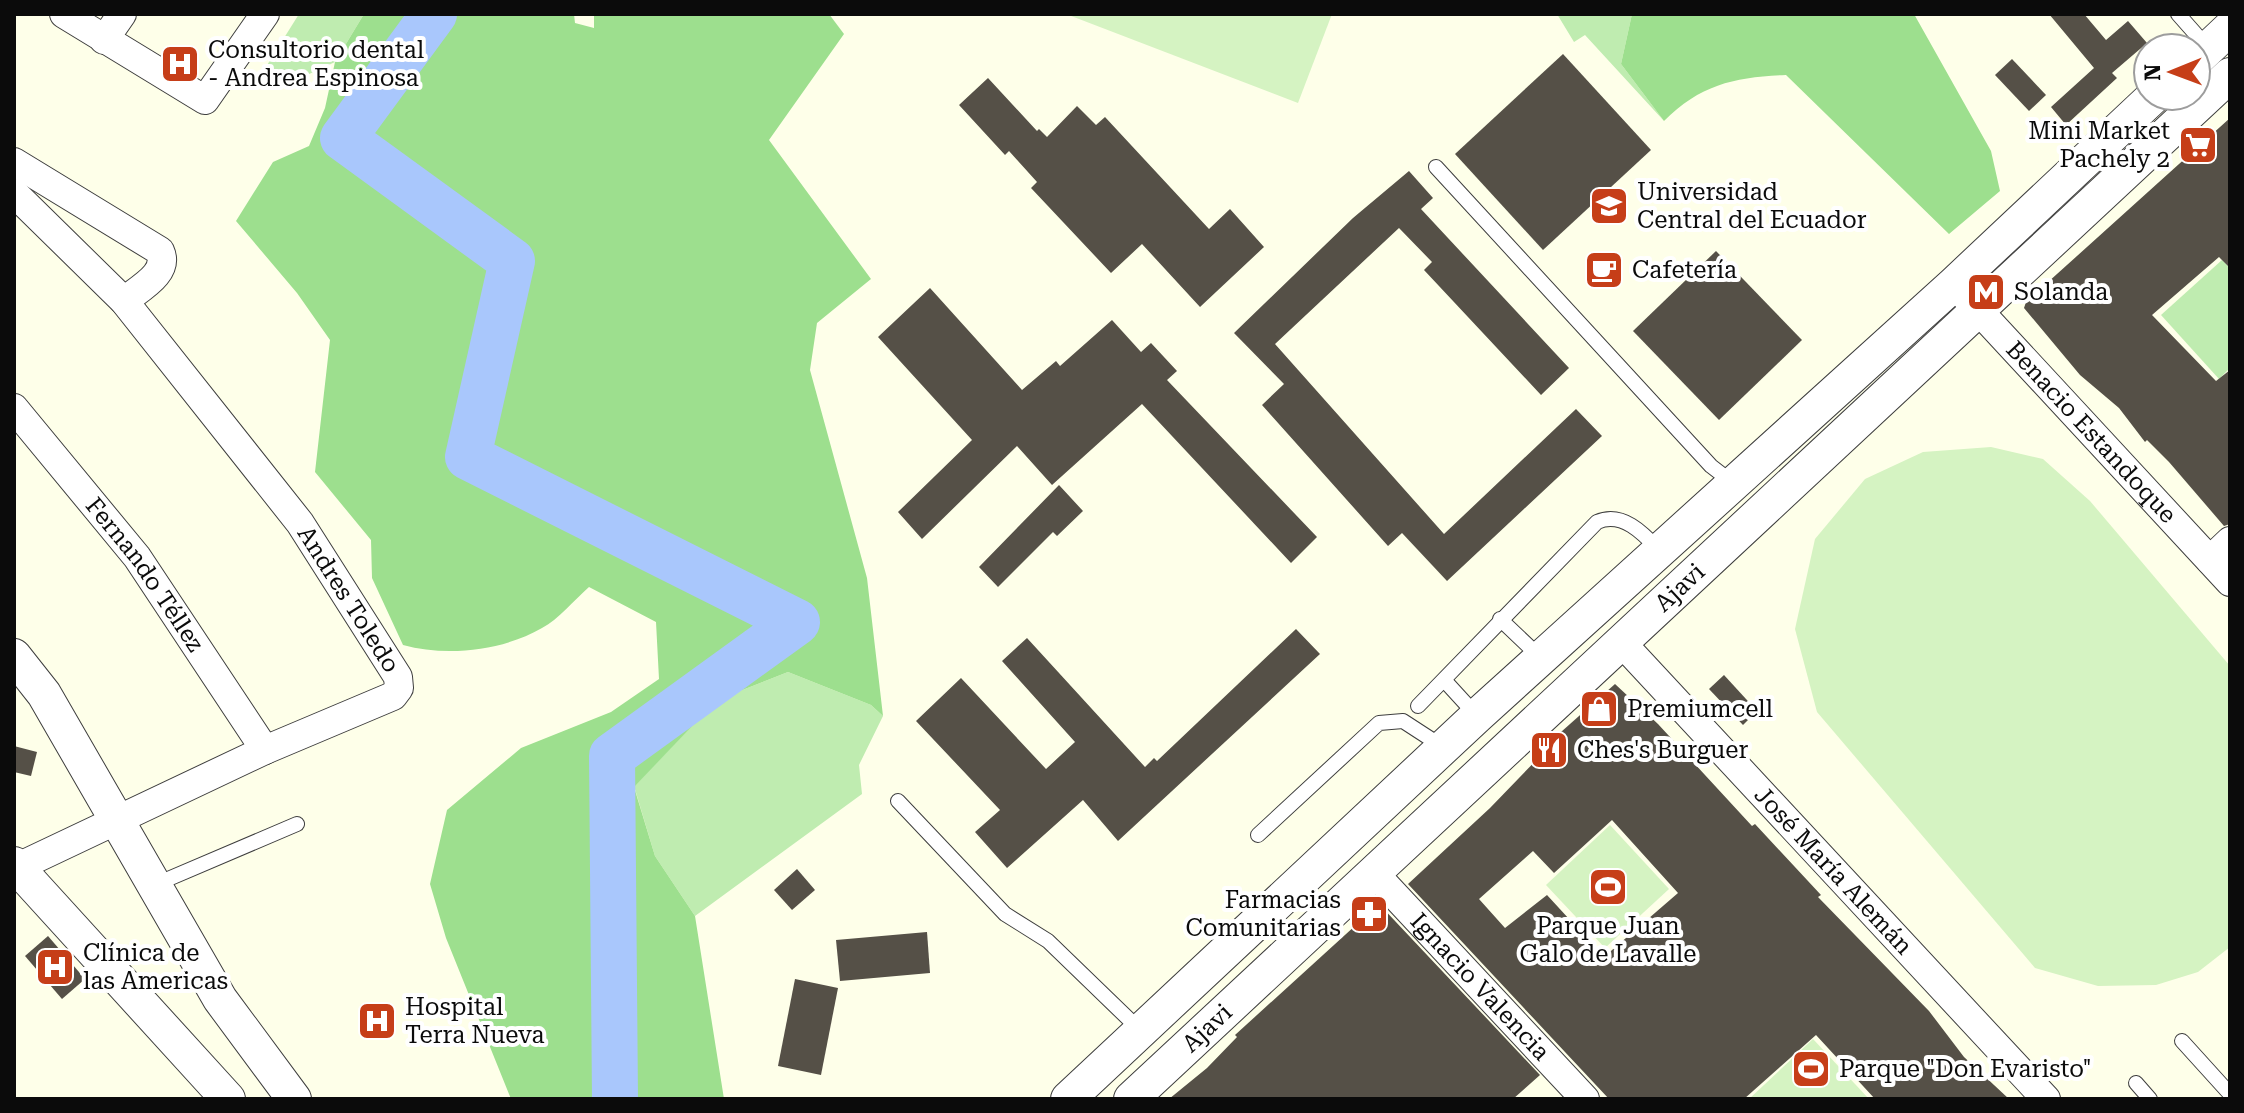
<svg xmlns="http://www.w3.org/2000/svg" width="2244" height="1113" font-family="'Roboto Serif',serif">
	<rect width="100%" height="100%" fill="#feffe9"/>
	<!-- green -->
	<g fill="#bfecb0">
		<polygon points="299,14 364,14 335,62 279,88 259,78"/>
		<polygon points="1557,14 1632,14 1621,64 1664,121 1585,35 1574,42"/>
		<polygon points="2222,260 2230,268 2230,368 2219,379 2161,315"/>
		<polygon points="788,672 871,705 883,716 859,765 862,794 695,916 655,856 634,786 717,700"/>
	</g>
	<!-- forest -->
	<g fill="#9ddf8e">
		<path d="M364,14H574L575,23L594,28V14H829L844,34L769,140L871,279L817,323L810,370L867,578L883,716L871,705L788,672L717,700L634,787L655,856L695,916L724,1099H511L446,938L430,884L447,810L521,748L611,712L659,679L656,622L589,587C574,600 559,619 542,628C502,651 447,657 403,645L372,578L371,540L315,472L330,340L297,293L236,221L273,162L309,146L325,108L335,62Z"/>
		<path d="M1632,14H1914L1991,151L2000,191L1949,234L1786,75C1736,77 1701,84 1664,121L1621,64Z"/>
	</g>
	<!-- pitch -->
	<g fill="#d5f3c2">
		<polygon points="1066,14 1332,14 1298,103"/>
		<polygon points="1991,447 2043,459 2090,501 2230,666 2230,947 2198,972 2156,985 2098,986 2035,968 1817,712 1795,629 1815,539 1865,479 1923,452"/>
		<polygon points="1610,825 1669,889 1605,948 1546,885"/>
		<polygon points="1813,1039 1869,1099 1749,1099"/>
	</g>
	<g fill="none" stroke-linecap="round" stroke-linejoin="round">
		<!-- river -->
		<polyline stroke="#a9c7fc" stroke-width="46" points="434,14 343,138 512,261 468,457 797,622 612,756 615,1099"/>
	</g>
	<!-- building -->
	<g fill="#555047" fill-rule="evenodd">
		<polygon points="2049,14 2084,14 2106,40 2128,21 2147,43 2112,73 2117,78 2066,125 2051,107 2094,68"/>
		<polygon points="1563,54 1651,150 1543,250 1455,154"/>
		<polygon points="2012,59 2046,95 2029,111 1995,75"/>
		<polygon points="988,78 1037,131 1039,129 1047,137 1077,106 1096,125 1105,117 1209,229 1230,209 1264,247 1200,307 1142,244 1111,273 1031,188 1037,182 1009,151 1005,155 959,105"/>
		<polygon points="2230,118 2230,268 2219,257 2152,315 2216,381 2230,370 2230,524 2224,526 2169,462 2147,440 2145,442 2119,408 2080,375 2024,308 2026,302"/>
		<polygon points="1409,171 1433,198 1421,209 1569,368 1541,395 1424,270 1432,262 1399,228 1275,344 1444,534 1576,409 1602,436 1447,581 1402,533 1388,546 1262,405 1284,384 1234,333 1353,218"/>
		<polygon points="1716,251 1802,340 1719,420 1633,331"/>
		<polygon points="930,288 1022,390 1056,361 1060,366 1112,320 1141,352 1151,343 1177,371 1167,380 1317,537 1291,563 1142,404 1052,485 1017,446 922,539 898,512 972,440 878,337"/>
		<polygon points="1059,485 1083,511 1057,536 1053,532 998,587 979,567"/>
		<polygon points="1296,629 1320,654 1118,841 1083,800 1007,868 975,832 1000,810 916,721 961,678 1046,769 1075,742 1002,661 1027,638 1145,767 1154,758 1157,761"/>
		<polygon points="1724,675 1757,711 1743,725 1709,689"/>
		<path d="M1615,684L1658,724L1752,826L1755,824L1821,895L1818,897L1929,1011L1964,1057L2009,1099H1875L1816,1035L1744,1099H1609L1565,1052L1408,884L1490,808L1546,750L1543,748ZM1612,820L1678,893L1604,957L1547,895L1505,928L1479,899L1533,851L1554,873Z"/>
		<polygon points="14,746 37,752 31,776 14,772"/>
		<polygon points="797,869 815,890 792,910 774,890"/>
		<polygon points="1379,904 1540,1075 1513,1099 1169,1099 1207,1068 1237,1037 1235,1035"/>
		<polygon points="927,932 930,973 840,981 836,940"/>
		<polygon points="48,936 85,979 62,999 25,956"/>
		<polygon points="795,979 838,988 821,1075 778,1066"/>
	</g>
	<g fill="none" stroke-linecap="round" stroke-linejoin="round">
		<!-- service casing -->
		<g stroke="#3e3e3e" stroke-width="16">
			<g id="service">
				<polyline points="2178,14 2208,48"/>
				<polyline points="1436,167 1711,466 1733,483"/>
				<polyline points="1500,619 1541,658"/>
				<polyline points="1445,681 1477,716"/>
				<path d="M1418,706L1597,522C1622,511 1643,533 1659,550"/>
				<polyline points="898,801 1005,914 1048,941 1140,1030"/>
				<polyline points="1258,835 1379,723 1403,721 1443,747"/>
				<polyline points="154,885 297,824"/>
				<polyline points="2182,1041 2230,1094"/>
				<polyline points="2136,1083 2150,1099"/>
			</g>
		</g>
		<!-- minor casing -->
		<g stroke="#3e3e3e" stroke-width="30">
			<g id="minor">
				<polyline points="64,14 205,100 265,14"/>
				<polyline points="104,40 122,14"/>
				<path d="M14,162L160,251C170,273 140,288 124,301"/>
				<path id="s1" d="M14,193L124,301L300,523L398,677L399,688L393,696L265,750L18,867"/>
				<path id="s2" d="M1954,284L2230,582"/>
				<path id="s3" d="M14,408L137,557L265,750"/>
				<polyline points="2210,560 2230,541"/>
				<path id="s4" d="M1621,642L2046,1099"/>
				<path id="s5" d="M1375,874L1585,1099"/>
			</g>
		</g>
		<!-- tertiary casing -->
		<g stroke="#3e3e3e" stroke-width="36">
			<g id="tertiary">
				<polyline points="2196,60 2230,28"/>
				<polyline points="14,656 44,694 220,999 294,1099"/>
				<polyline points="14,864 228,1099"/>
				<polyline points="1068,1099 1477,716 1954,284 2154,96"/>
				<path id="s6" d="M1131,1099L2230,75"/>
			</g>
		</g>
		<!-- service -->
		<use href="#service" stroke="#fff" stroke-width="14"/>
		<!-- minor -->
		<use href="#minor" stroke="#fff" stroke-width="28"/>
		<!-- tertiary -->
		<use href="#tertiary" stroke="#fff" stroke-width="34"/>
	</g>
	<!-- icons -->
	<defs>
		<g id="hospital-square" transform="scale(2)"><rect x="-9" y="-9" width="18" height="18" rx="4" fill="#c63e18" stroke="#fff"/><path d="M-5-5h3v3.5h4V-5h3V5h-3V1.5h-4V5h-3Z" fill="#fff"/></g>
		<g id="supermarket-square" transform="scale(2)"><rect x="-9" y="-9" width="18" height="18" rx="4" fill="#c63e18" stroke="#fff"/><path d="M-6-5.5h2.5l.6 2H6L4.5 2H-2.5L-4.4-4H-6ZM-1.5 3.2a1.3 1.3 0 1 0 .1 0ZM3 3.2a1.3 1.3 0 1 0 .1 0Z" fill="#fff"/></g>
		<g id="university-square" transform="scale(2)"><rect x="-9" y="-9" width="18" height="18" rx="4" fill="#c63e18" stroke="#fff"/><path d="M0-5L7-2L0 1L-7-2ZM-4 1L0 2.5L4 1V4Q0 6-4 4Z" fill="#fff"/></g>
		<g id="cafe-square" transform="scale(2)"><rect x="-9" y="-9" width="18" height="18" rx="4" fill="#c63e18" stroke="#fff"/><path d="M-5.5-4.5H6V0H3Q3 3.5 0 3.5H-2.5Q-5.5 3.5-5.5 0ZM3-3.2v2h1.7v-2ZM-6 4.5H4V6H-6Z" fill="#fff"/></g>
		<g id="metro-square" transform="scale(2)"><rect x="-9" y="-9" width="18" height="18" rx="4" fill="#c63e18" stroke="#fff"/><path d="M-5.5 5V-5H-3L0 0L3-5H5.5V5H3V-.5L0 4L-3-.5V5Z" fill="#fff"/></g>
		<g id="shop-square" transform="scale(2)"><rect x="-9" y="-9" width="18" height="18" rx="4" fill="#c63e18" stroke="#fff"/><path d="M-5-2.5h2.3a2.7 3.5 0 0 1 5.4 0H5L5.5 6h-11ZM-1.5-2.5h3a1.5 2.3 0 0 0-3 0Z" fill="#fff"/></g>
		<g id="restaurant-square" transform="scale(2)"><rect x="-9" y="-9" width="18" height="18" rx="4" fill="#c63e18" stroke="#fff"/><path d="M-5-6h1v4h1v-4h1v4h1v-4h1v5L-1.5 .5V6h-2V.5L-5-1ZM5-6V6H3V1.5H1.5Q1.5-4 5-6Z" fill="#fff"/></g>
		<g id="stadium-square" transform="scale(2)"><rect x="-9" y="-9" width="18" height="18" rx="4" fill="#c63e18" stroke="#fff"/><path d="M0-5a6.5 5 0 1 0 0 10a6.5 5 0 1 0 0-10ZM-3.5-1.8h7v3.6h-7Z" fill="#fff"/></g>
		<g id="pharmacy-square" transform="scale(2)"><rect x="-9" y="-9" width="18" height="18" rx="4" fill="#c63e18" stroke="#fff"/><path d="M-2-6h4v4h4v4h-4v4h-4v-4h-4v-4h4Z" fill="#fff"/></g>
	</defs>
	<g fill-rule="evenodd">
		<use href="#hospital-square" x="180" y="64"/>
		<use href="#supermarket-square" x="2198" y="145"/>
		<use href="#university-square" x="1609" y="206"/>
		<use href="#cafe-square" x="1604" y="270"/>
		<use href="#metro-square" x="1986" y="292"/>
		<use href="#shop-square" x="1599" y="709"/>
		<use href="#restaurant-square" x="1549" y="750"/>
		<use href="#stadium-square" x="1608" y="887"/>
		<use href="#pharmacy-square" x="1369" y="914"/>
		<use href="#hospital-square" x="55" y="967"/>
		<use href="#hospital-square" x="377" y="1021"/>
		<use href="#stadium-square" x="1811" y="1069"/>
	</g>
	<g text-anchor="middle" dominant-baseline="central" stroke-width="8" stroke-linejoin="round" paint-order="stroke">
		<!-- poi labels -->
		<g font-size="24" fill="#0b0b0b" stroke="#fff" text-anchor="start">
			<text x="208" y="50">Consultorio dental<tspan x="208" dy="28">- Andrea Espinosa</tspan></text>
			<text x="2170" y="131" text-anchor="end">Mini Market<tspan x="2170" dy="28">Pachely 2</tspan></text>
			<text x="1637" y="192">Universidad<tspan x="1637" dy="28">Central del Ecuador</tspan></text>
			<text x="1632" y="270">Cafetería</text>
			<text x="2014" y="292">Solanda</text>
			<text x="1627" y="709">Premiumcell</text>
			<text x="1577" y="750">Ches's Burguer</text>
			<text x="1341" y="900" text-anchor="end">Farmacias<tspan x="1341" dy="28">Comunitarias</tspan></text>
			<text x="1608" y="926" text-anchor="middle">Parque Juan<tspan x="1608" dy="28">Galo de Lavalle</tspan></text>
			<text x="83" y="953">Clínica de<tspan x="83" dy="28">las Americas</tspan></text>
			<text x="405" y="1007">Hospital<tspan x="405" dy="28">Terra Nueva</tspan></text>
			<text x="1839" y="1069">Parque "Don Evaristo"</text>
		</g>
		<!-- street labels -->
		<g font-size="24" fill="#0b0b0b" stroke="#fff">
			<text stroke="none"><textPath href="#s2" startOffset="202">Benacio Estandoque</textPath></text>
			<text stroke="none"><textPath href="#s3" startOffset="212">Fernando Téllez</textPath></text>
			<text stroke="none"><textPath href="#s6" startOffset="750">Ajavi</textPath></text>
			<text stroke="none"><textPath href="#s1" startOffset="528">Andres Toledo</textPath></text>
			<text stroke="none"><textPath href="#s4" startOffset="312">José María Alemán</textPath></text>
			<text stroke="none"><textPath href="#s5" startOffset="154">Ignacio Valencia</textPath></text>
			<text stroke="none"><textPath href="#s6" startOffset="104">Ajavi</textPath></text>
		</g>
	</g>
	<!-- border -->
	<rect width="2244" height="1113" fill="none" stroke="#0b0b0b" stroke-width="32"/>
	<!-- north arrow -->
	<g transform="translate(2172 72) rotate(269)"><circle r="38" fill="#ffffff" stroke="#9d9d9d" stroke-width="2"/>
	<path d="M0-6L14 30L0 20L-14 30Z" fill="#c63e18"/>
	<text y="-12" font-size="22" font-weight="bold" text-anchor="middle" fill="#0b0b0b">N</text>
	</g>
</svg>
